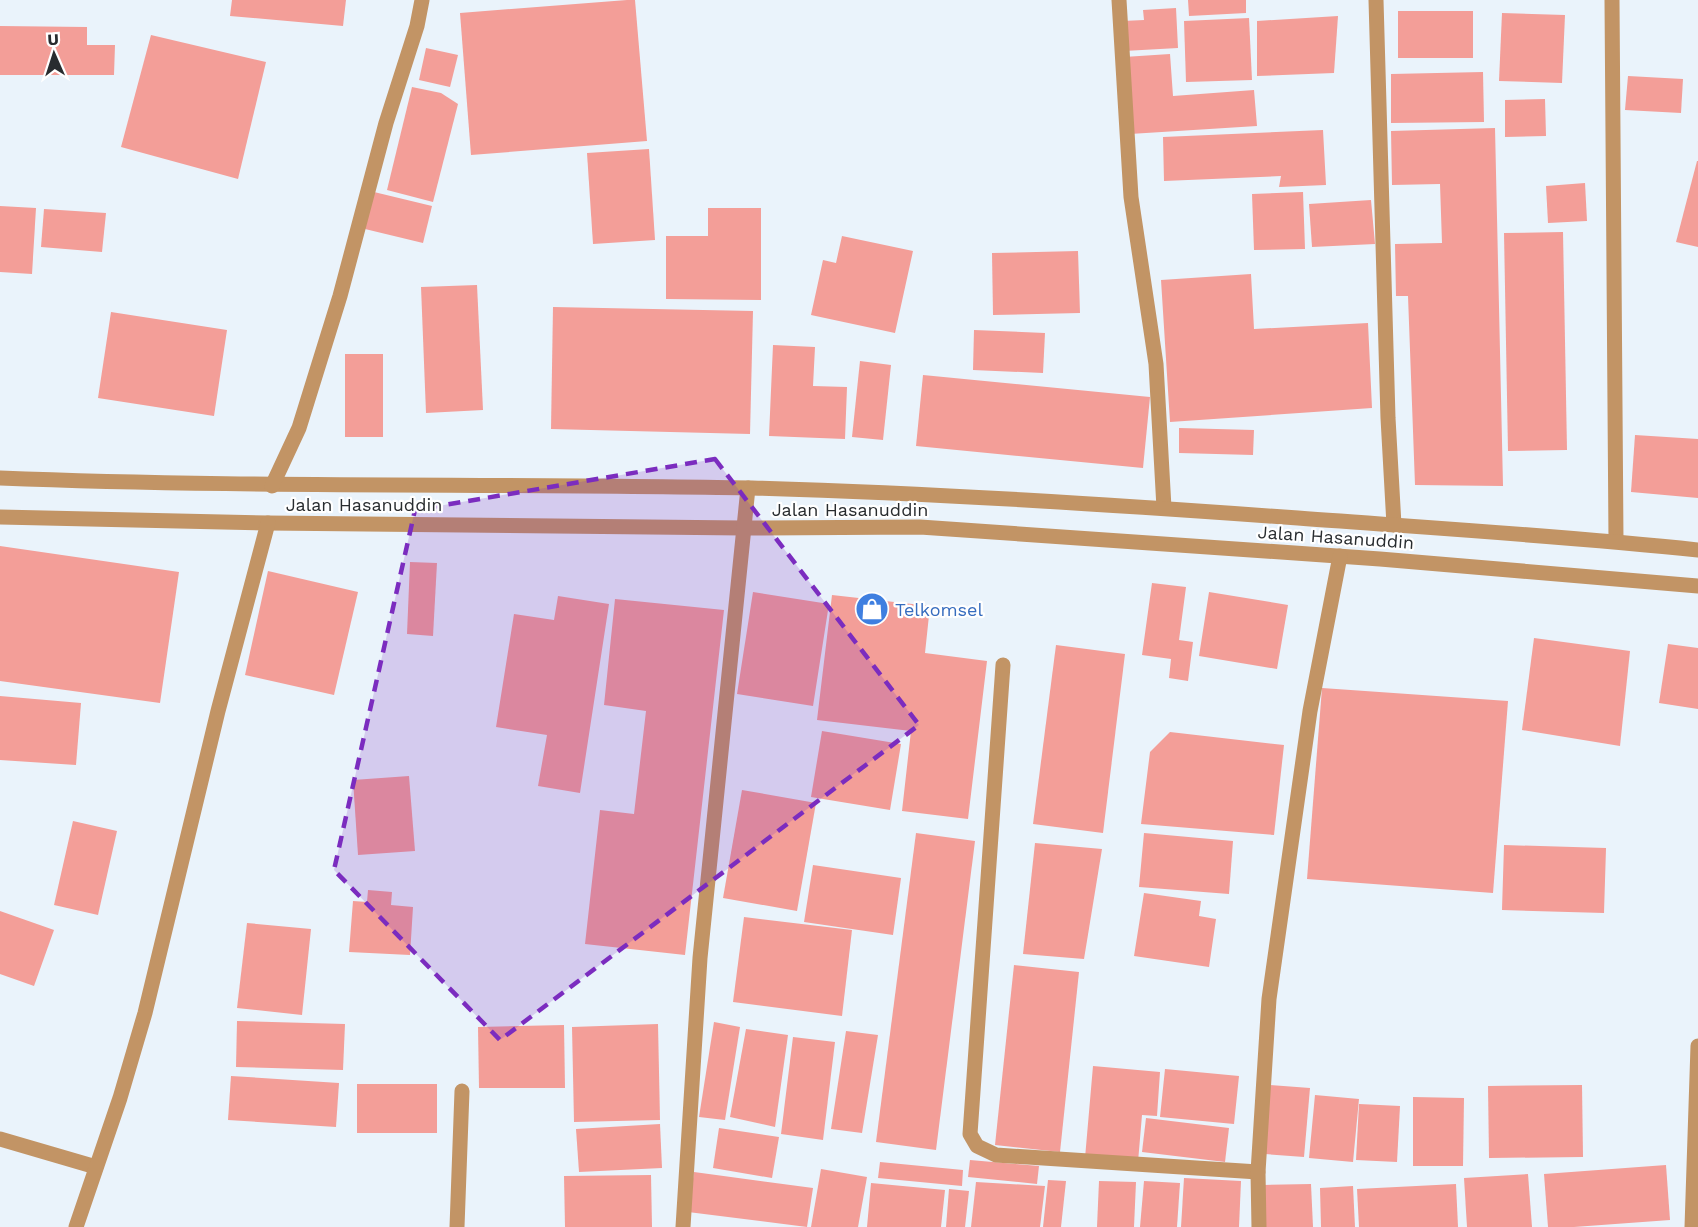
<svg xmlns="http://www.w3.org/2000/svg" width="1698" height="1227" font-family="'Work Sans',sans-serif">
	<rect width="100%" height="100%" fill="#eaf3fb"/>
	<!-- building -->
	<g fill="#f39e98">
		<polygon points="232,0 346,0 343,26 230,16"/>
		<polygon points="627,0 635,0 647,141 471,155 460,13"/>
		<polygon points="1188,0 1246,0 1246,13 1189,16"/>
		<polygon points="1176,8 1178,48 1124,51 1123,21 1144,20 1143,10"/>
		<rect x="1398" y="11" width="75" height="47"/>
		<polygon points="1502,13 1565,15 1562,83 1499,81"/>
		<polygon points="1338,16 1334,73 1257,76 1257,21"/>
		<polygon points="1249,18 1252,80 1186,82 1184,21"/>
		<polygon points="0,26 87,27 87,45 115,45 114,75 0,75"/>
		<polygon points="151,35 266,62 238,179 121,147"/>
		<polygon points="426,48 458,55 450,87 419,80"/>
		<polygon points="1170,54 1173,96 1254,90 1257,126 1130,134 1124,57"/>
		<polygon points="1483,72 1484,122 1391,123 1391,74"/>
		<polygon points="1628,76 1683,79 1681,113 1625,110"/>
		<polygon points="412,87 441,93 458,104 433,202 387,190"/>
		<polygon points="1545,99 1546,136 1505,137 1505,100"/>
		<polygon points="1495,128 1503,486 1415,485 1408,296 1396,296 1395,244 1442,243 1440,184 1392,185 1391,131"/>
		<polygon points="1323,130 1326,185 1279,187 1281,176 1164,181 1163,137"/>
		<polygon points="649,149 655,240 593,244 587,153"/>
		<polygon points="1697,161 1698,161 1698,247 1676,242"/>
		<polygon points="1585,183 1587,221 1548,223 1546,186"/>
		<polygon points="374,192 432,206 423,243 365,229"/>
		<polygon points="1303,192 1305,249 1254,250 1252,194"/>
		<polygon points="1371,200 1375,244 1312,247 1309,204"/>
		<polygon points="0,206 36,208 32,274 0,272"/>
		<polygon points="708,208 761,208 761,300 666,299 666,236 708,236"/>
		<polygon points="44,209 106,213 102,252 41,247"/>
		<polygon points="1563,232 1567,450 1508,451 1504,233"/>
		<polygon points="842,236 913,251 895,333 811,315 823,260 836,263"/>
		<polygon points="1078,251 1080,313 993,315 992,253"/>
		<polygon points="1251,274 1254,329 1368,323 1372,408 1170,422 1161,280"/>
		<polygon points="477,285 483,410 426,413 421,287"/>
		<polygon points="553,307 753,311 750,434 551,429"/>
		<polygon points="111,312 227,330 214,416 98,398"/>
		<polygon points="974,330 1045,333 1043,373 973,370"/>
		<polygon points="773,345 815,347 813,386 847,387 845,439 769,436"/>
		<rect x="345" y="354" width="38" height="83"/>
		<polygon points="860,361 891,365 883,440 852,437"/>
		<polygon points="923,375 1150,397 1143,468 916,446"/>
		<polygon points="1179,428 1254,430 1253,455 1179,453"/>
		<polygon points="1635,435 1698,439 1698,498 1631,492"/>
		<polygon points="0,546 179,572 160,703 0,681"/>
		<polygon points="410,562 437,563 433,636 407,634"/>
		<polygon points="268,571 358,592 334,695 245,675"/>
		<polygon points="1152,583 1186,587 1179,640 1193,642 1188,681 1169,678 1171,659 1142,655"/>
		<polygon points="753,592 829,604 813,706 737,694"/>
		<polygon points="1209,592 1288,605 1277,669 1199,656"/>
		<polygon points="832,595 930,606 925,653 987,661 968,819 902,811 911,731 817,720"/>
		<polygon points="558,596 609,604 580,793 538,786 547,735 496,727 514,614 554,620"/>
		<polygon points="615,599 724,610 685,955 585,944 600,810 634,814 646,711 604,705"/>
		<polygon points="1534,638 1630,651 1620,746 1522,730"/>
		<polygon points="1668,644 1698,648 1698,709 1659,703"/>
		<polygon points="1056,645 1125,654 1103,833 1033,824"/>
		<polygon points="1322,688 1508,701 1493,893 1307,879"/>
		<polygon points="0,696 81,703 76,765 0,760"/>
		<polygon points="822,731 901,744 890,810 811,797"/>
		<polygon points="1170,732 1284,745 1274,835 1141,824 1150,752"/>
		<polygon points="409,776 415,851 358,855 353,780"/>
		<polygon points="742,790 816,803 797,911 723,898"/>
		<polygon points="73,821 117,831 98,915 54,905"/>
		<polygon points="916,833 975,841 936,1150 876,1142"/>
		<polygon points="1144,833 1233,841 1229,894 1139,887"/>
		<polygon points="1035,843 1102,849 1084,959 1023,954"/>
		<polygon points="1504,845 1606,848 1604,913 1502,910"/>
		<polygon points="813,865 901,878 893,935 804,922"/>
		<polygon points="368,890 392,892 391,905 413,907 410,955 349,952 353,901 367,902"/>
		<polygon points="1144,893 1201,901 1199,916 1216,919 1209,967 1134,956"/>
		<polygon points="0,911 54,930 34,986 0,974"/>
		<polygon points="744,917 852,930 842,1016 733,1002"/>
		<polygon points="247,923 311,929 302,1015 237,1008"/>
		<polygon points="1014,965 1079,972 1060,1152 995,1145"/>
		<polygon points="237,1021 345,1024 343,1070 236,1067"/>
		<polygon points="714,1022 740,1027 725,1120 699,1117"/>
		<polygon points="658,1024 660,1120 574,1122 572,1027"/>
		<polygon points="564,1025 565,1088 479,1088 478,1027"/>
		<polygon points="746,1029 788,1035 775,1127 730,1117"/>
		<polygon points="846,1031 878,1035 862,1133 831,1129"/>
		<polygon points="793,1037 835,1042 823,1140 781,1134"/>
		<polygon points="1093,1066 1160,1072 1157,1116 1142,1115 1138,1162 1085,1158"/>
		<polygon points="1165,1069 1239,1076 1234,1124 1160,1117"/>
		<polygon points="231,1076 339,1083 336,1127 228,1120"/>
		<rect x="357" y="1084" width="80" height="49"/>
		<polygon points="1270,1085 1310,1088 1304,1157 1265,1154"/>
		<polygon points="1582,1085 1583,1157 1489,1158 1488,1086"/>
		<polygon points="1315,1095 1359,1099 1353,1162 1309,1158"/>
		<polygon points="1413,1097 1464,1098 1463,1166 1413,1166"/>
		<polygon points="1359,1104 1400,1106 1397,1162 1356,1160"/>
		<polygon points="1146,1118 1229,1128 1225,1162 1142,1152"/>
		<polygon points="660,1124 662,1168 579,1172 576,1129"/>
		<polygon points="719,1128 779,1137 772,1178 713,1168"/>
		<polygon points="970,1160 1039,1166 1037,1184 968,1177"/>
		<polygon points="880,1162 963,1170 962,1186 878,1178"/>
		<polygon points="1666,1165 1670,1220 1574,1227 1548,1227 1544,1174"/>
		<polygon points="821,1169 867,1177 858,1227 811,1227"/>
		<polygon points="694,1172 813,1188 807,1227 688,1212"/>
		<polygon points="1528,1174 1532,1227 1467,1227 1464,1178"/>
		<polygon points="651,1175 652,1227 565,1227 564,1176"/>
		<polygon points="1184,1178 1241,1181 1239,1227 1181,1227"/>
		<polygon points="1048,1180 1066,1181 1061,1227 1043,1227"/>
		<polygon points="1099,1181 1136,1182 1134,1227 1097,1227"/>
		<polygon points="1144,1181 1180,1183 1177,1227 1140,1227"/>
		<polygon points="976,1182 1045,1186 1040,1227 971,1227"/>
		<polygon points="871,1183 945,1190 941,1227 867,1227"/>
		<polygon points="1311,1184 1313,1227 1266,1227 1264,1185"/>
		<polygon points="1456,1184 1458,1227 1359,1227 1357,1189"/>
		<polygon points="1353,1186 1355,1227 1321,1227 1320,1188"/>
		<polygon points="949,1189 969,1191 965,1227 946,1227"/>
	</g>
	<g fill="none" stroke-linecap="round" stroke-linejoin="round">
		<!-- minor -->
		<g stroke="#c29465" stroke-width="15">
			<polyline points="1119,0 1131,197 1156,364 1164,508"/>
			<polyline points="1376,0 1388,418 1394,525"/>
			<polyline points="1612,0 1616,541"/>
			<path d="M0,478C251,488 501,483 752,488C934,493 1116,505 1298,518C1431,528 1565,536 1698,550"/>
			<polyline points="272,486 299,428 340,296 386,123 417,26 422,0"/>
			<polyline points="0,517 268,523 743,528 920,527 1380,559 1698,586"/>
			<polyline points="1003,665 970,1134 977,1146 996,1155 1258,1172"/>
			<polyline points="0,1139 96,1167"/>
			<polyline points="76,1227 120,1098 145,1013 218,711 268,523"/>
			<polyline points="457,1227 462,1091"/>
			<polyline points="683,1227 700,958 748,488"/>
			<polyline points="1259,1227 1258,1172 1269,999 1310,711 1340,556"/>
			<polyline points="1692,1227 1698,1046"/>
		</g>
	</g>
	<!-- marked area -->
	<path fill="#7b2cbf" fill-opacity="0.2" stroke="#7b2cbf" stroke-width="4.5" stroke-dasharray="12 8" stroke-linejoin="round" d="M715,459L919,725L500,1040L334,870L415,510Z"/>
	<!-- icons -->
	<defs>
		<g id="shop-disc" transform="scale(1.725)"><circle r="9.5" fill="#3f7fe0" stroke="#fff"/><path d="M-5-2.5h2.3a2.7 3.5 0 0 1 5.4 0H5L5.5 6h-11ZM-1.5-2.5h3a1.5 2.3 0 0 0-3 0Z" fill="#fff"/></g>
	</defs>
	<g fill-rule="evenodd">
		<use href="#shop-disc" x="872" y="609"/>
	</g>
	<g text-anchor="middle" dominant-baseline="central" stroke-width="4.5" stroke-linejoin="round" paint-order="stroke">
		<!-- street labels -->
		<g font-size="18" fill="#282c2f" stroke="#fff">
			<text x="364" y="504">Jalan Hasanuddin</text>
			<text x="850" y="509">Jalan Hasanuddin</text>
			<text transform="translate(1336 537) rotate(4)">Jalan Hasanuddin</text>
		</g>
		<!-- shop labels -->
		<g font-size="18" fill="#366cbe" stroke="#fff" text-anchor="start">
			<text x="895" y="609">Telkomsel</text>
		</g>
	</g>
	<!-- north arrow -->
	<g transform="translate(54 54) rotate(357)" stroke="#ffffff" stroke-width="4.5" paint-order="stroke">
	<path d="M0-4.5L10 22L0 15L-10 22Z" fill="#282c2f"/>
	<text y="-9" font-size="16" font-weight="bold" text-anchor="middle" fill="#282c2f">U</text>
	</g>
</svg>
